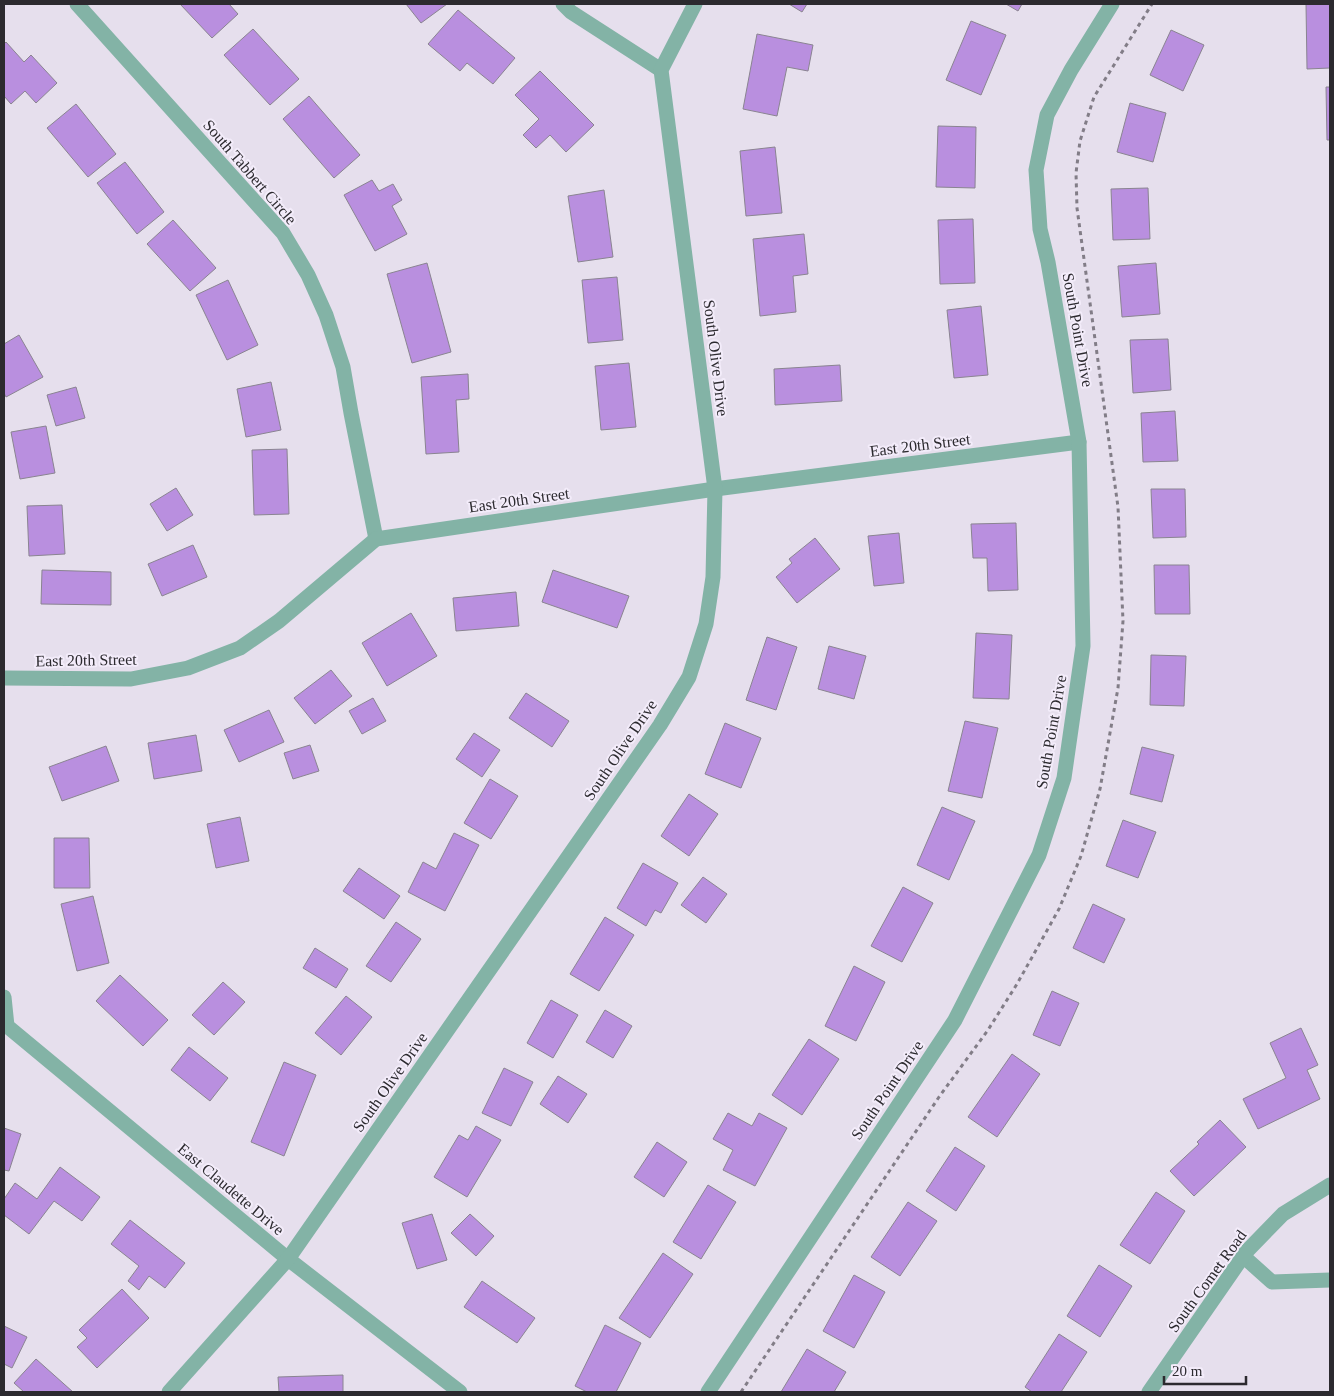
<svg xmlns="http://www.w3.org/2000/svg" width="1334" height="1396" font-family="'Times New Roman',serif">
	<rect width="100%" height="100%" fill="#e6dfed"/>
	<!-- building -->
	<g fill="#b98fdf" stroke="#8a8491">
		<polygon points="180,4 229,4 238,14 212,38"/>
		<polygon points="406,4 447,4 421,23"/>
		<polygon points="789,4 807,4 802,12"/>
		<polygon points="1006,4 1022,4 1018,11"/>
		<polygon points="1306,4 1330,4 1330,68 1307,69"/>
		<polygon points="458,10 515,58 493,84 467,63 460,71 428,44"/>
		<polygon points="971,21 1006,35 981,95 946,80"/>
		<polygon points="253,29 299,79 270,105 224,55"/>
		<polygon points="1171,30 1204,45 1183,91 1150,75"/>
		<polygon points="757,34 813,45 808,71 787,67 777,116 743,109"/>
		<polygon points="6,42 24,62 31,55 57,83 36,103 25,91 11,104 4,96 4,44"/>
		<polygon points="540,71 594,125 566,152 550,135 536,148 523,135 539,119 515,95"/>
		<polygon points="1326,87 1330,87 1330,140 1327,140"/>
		<polygon points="309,96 360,155 334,178 283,119"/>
		<polygon points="1130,103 1166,113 1153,162 1117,152"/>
		<polygon points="76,104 116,154 88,177 47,128"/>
		<polygon points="938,126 976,127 975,188 936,187"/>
		<polygon points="775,147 782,213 746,216 740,151"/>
		<polygon points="125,162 164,212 137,234 97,183"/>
		<polygon points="372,180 379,191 393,184 402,200 392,206 407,234 375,251 344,195"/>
		<polygon points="1148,188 1150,239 1113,240 1111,189"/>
		<polygon points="604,190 613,257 578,262 568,196"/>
		<polygon points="973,219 975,283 940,284 938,220"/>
		<polygon points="173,220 216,268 190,291 147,244"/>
		<polygon points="804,234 808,274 793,276 796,312 760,316 753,239"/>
		<polygon points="427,263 451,352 412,363 387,274"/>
		<polygon points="1156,263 1160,314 1122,317 1118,266"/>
		<polygon points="617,277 623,340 588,343 582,280"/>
		<polygon points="228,280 258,345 227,360 196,295"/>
		<polygon points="981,306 988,375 954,378 947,310"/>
		<polygon points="19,335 43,377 6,397 4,393 4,344"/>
		<polygon points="1168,339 1171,390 1133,393 1130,340"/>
		<polygon points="629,363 636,427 601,430 595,366"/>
		<polygon points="840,365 842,401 775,405 774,369"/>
		<polygon points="468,374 469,399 456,400 459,452 426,454 421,377"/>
		<polygon points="271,382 281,430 246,437 237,389"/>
		<polygon points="76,387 85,418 56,426 47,395"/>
		<polygon points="1175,411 1178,461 1143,462 1141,413"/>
		<polygon points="46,426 55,473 20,479 11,432"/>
		<polygon points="287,449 289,514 254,515 252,450"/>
		<polygon points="176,488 193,515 167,531 150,504"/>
		<polygon points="1151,489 1185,489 1186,537 1153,538"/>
		<polygon points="62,505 65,554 29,556 27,506"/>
		<polygon points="1016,523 1018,590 988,591 987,558 973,558 971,524"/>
		<polygon points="899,533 904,583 874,586 868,536"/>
		<polygon points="815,538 840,569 797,603 776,577 792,563 789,559"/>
		<polygon points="193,545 207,577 162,596 148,564"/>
		<polygon points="1154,565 1189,565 1190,614 1155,614"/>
		<polygon points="42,570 111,572 111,605 41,604"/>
		<polygon points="553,570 629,596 617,628 542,602"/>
		<polygon points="516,592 519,626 456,631 453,598"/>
		<polygon points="411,613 437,656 387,686 362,643"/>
		<polygon points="976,633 1012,635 1009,699 973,698"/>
		<polygon points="767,637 797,647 776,710 746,700"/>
		<polygon points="829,646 866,656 854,699 818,689"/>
		<polygon points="1151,655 1186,656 1184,706 1150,705"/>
		<polygon points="331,670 352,696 315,724 294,698"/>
		<polygon points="526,693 569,721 552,747 509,718"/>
		<polygon points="373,698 386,721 362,734 349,711"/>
		<polygon points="269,710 284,742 239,762 224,730"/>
		<polygon points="965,721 998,728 982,798 948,791"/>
		<polygon points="725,723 761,738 741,788 705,774"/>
		<polygon points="474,733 500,750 482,777 456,759"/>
		<polygon points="196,735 202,771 154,779 148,743"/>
		<polygon points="310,745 319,771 293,779 284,753"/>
		<polygon points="106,746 119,781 62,801 49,767"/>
		<polygon points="1142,747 1174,755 1162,802 1130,794"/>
		<polygon points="490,779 518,796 491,839 464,823"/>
		<polygon points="689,794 718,814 689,856 661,836"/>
		<polygon points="942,807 975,821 949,880 917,865"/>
		<polygon points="240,817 249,861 216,868 207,824"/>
		<polygon points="1123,820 1156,832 1138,878 1106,866"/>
		<polygon points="454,833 479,845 445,911 408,892 423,862 436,869"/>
		<polygon points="54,838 89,838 90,888 54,888"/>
		<polygon points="643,863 678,883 661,913 655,910 646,926 617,908"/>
		<polygon points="359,868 400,896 384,919 343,891"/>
		<polygon points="703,877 727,894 706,923 681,905"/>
		<polygon points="903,887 933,903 902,962 871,946"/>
		<polygon points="93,896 109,963 77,971 61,904"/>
		<polygon points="1093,904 1125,919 1104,963 1073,948"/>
		<polygon points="605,917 634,935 599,991 570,974"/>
		<polygon points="396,922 421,939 391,982 366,966"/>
		<polygon points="315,948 348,969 336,988 303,968"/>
		<polygon points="854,966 885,982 856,1041 825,1026"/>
		<polygon points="120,975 168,1020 143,1046 96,1001"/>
		<polygon points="223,982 245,1002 214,1035 192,1015"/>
		<polygon points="1052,991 1079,1003 1060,1046 1033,1035"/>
		<polygon points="346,996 372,1017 341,1055 315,1033"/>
		<polygon points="551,1000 578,1015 553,1058 527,1043"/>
		<polygon points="605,1010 632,1026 613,1058 586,1042"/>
		<polygon points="1301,1028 1318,1065 1307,1070 1320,1099 1258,1129 1243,1099 1286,1078 1270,1043"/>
		<polygon points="809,1039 839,1059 802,1115 772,1095"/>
		<polygon points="189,1047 228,1078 210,1101 171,1070"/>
		<polygon points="1012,1054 1040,1074 997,1137 968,1117"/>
		<polygon points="284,1062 316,1075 284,1156 251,1142"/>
		<polygon points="504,1068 533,1082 511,1126 482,1113"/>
		<polygon points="558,1076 587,1094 568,1123 540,1104"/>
		<polygon points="728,1113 752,1126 759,1113 787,1128 755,1186 723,1170 733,1150 713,1139"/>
		<polygon points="1220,1120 1246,1147 1194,1196 1170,1171 1199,1144 1197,1142"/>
		<polygon points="476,1126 501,1140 467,1197 434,1177 459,1135 468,1140"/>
		<polygon points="4,1128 21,1134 9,1171 4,1170"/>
		<polygon points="657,1142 687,1162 664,1197 634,1177"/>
		<polygon points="955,1147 985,1166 956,1211 926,1191"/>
		<polygon points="60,1167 100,1197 82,1221 54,1201 29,1234 4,1215 4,1199 15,1183 37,1199"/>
		<polygon points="708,1185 736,1202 701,1259 673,1242"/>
		<polygon points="1156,1192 1185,1211 1150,1264 1120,1245"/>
		<polygon points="908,1202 937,1221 900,1276 871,1257"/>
		<polygon points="432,1214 447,1260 417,1269 402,1223"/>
		<polygon points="470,1214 494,1236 476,1256 451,1233"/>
		<polygon points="130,1220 185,1263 165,1288 149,1276 139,1290 128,1281 139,1266 111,1244"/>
		<polygon points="663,1253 693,1274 650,1338 619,1318"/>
		<polygon points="1099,1265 1132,1286 1100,1337 1067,1316"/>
		<polygon points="854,1275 885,1292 854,1348 823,1331"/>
		<polygon points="482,1281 535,1318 517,1343 464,1307"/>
		<polygon points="122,1289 149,1318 97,1368 77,1347 87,1338 79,1330"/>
		<polygon points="605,1325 641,1343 616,1392 587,1392 575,1386"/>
		<polygon points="4,1326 27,1337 12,1368 4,1364"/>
		<polygon points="1059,1334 1087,1352 1061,1392 1032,1392 1025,1387"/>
		<polygon points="807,1349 846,1372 834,1392 781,1392"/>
		<polygon points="36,1359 73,1392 24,1392 14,1383"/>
		<polygon points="343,1375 343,1392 279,1392 278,1377"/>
	</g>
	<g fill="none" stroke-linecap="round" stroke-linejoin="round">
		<!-- path -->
		<polyline stroke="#827d87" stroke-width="3" stroke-dasharray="4 4" stroke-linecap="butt" points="741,1392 939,1097 988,1030 1017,984 1059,909 1081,856 1100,789 1118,688 1123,621 1118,507 1077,208 1076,173 1080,141 1094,97 1152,4"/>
		<!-- minor -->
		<g stroke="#83b3a6" stroke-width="15">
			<polyline points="77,4 283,233 308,275 326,315 343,367 351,413 376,539"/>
			<polyline points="563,4 571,12 661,70"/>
			<polyline points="4,678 131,679 188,668 240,648 279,621 376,539 715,489 1079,442"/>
			<polyline points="4,997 7,1026 288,1259 460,1392"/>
			<polyline points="1243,1256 1272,1282 1330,1280"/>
			<polyline points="169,1392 288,1259 660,725 689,677 706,624 713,577 715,489 661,70 695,4"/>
			<polyline points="708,1392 955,1020 1039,855 1064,778 1083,646 1079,442 1048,262 1040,229 1036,170 1047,115 1071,70 1112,4"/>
			<polyline points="1149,1392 1246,1252 1283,1214 1330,1185"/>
		</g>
	</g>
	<g text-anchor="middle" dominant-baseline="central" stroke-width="4" stroke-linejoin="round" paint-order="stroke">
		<!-- street labels -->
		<g font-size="16" fill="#2c2a2f" stroke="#f3ecfa">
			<text transform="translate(250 172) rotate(49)">South Tabbert Circle</text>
			<text transform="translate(1078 330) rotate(80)">South Point Drive</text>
			<text transform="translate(716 358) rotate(83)">South Olive Drive</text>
			<text transform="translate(920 445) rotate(-7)">East 20th Street</text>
			<text transform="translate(519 500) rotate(-8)">East 20th Street</text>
			<text transform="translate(86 660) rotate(-1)">East 20th Street</text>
			<text transform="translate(1051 732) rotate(-80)">South Point Drive</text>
			<text transform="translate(620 750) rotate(-56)">South Olive Drive</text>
			<text transform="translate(390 1082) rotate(-55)">South Olive Drive</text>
			<text transform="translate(887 1090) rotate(-56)">South Point Drive</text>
			<text transform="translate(231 1189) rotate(40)">East Claudette Drive</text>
			<text transform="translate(1207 1281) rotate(-54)">South Comet Road</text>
		</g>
	</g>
	<!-- border -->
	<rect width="1334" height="1396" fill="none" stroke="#2c2a2f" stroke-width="10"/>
	<!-- scale -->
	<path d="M1164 1376v8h82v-8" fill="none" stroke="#2c2a2f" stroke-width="2.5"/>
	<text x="1172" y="1376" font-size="15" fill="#2c2a2f" stroke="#f3ecfa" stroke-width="4" paint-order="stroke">20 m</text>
</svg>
